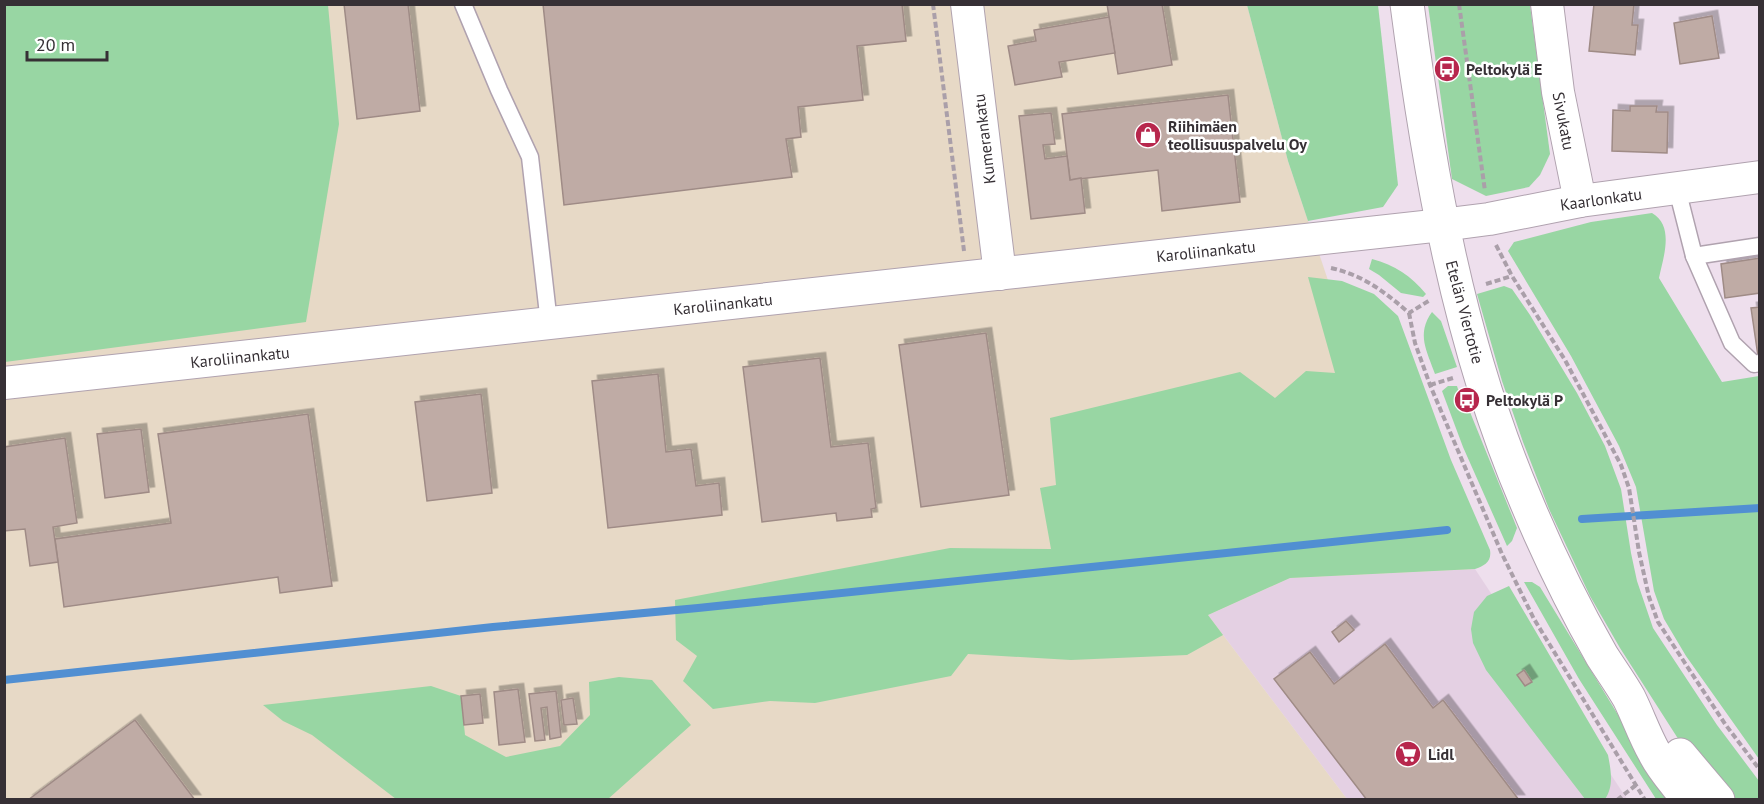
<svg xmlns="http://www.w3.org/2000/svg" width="1764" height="804" font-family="'PT Sans',sans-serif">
	<defs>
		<filter id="shadow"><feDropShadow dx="5.5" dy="-5.5" stdDeviation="0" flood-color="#0004"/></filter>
	</defs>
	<rect width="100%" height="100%" fill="#eedfed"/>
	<!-- built -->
	<polygon fill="#e4d0e3" points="1475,569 1627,799 1347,799 1208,615 1290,578"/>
	<!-- industrial -->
	<polygon fill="#e7d9c6" points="5,5 1247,5 1288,161 1403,504 1475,569 1290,578 1208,615 1347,799 5,800"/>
	<!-- green -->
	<g fill="#98d6a3">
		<polygon points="5,4 328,5 339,124 306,322 5,362"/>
		<polygon points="1247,5 1378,5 1398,185 1383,207 1308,221 1288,161"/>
		<polygon points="1428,5 1530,5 1550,154 1540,175 1529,187 1486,196 1452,179"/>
		<path d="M1652,213C1675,226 1663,258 1659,278L1722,382L1759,376V759L1686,656L1664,619L1654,591L1636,487L1619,446L1571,356L1508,251L1514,242L1591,222Z"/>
		<path d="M1372,259C1395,265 1411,276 1426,294L1423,297L1401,293L1379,275L1369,269Z"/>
		<path d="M1308,277L1342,281L1374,294L1398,316L1451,460L1490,550C1492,562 1484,566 1475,569L1290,578L1208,615L1223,635L1187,655L1071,660L968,654L951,676L815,703L770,701L713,709L683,681L697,656L676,640L675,600L950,548L1051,549L1040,488L1056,485L1050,418L1240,372L1275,398L1306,371L1335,373Z"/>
		<polygon points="1504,286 1512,289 1530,315 1577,393 1605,446 1621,489 1631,553 1637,581 1653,628 1717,725 1759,781 1759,799 1729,799 1684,748 1620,648 1590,596 1549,509 1523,442 1502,381 1477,294"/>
		<path d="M1432,312L1441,321L1457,367L1435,374C1427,351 1416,334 1432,312Z"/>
		<polygon points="1448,386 1457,386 1463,405 1470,412 1517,528 1512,541 1507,546 1463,447 1442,391"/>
		<polygon points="1524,582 1532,582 1540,587 1634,741 1676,799 1656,799 1579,679"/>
		<path d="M1509,586L1608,755C1611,771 1614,786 1605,799H1585L1486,670L1473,643L1471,629L1474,612L1487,596Z"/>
		<polygon points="619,677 652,680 691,725 608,799 396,799 312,735 283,721 263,705 431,686 461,696 465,735 506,757 560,746 590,715 589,682"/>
	</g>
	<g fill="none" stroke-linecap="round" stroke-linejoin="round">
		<!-- stream -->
		<g stroke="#518fd2" stroke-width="8">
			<polyline points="1582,519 1760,508"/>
			<polyline points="4,680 493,627 698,608 1447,530"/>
		</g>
	</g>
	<!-- building -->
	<g fill="#bfaba5" stroke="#9f8b86" stroke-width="1.5" filter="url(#shadow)">
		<polygon points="344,4 408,4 420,111 357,119"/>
		<polygon points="543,4 902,4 906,41 857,46 863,100 798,107 801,137 786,139 792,177 564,205"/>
		<polygon points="1107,4 1162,4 1172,65 1118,74"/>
		<polygon points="1594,4 1634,4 1632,25 1638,25 1635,55 1589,51"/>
		<polygon points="1712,16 1719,58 1680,64 1674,23"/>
		<polygon points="1109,17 1115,53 1059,62 1062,77 1015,85 1008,46 1036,41 1034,30"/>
		<polygon points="1228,95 1240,202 1162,211 1158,170 1070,180 1062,114"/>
		<polygon points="1630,106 1657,106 1656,112 1668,112 1667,153 1612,151 1613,110 1630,111"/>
		<polygon points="1051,113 1055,144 1043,145 1045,159 1067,156 1070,180 1081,178 1085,213 1031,219 1019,116"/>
		<polygon points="1760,258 1760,293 1725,298 1721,264"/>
		<polygon points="1760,307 1760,356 1758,356 1751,308"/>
		<polygon points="986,333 1009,495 921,507 899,345"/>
		<polygon points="820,358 831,447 868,443 876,508 871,509 872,517 837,521 836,513 762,522 743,367"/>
		<polygon points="658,374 666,452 691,449 696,486 719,483 722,515 608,528 592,381"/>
		<polygon points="481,394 492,493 427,501 415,402"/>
		<polygon points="308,414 332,586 280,593 278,577 64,607 55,539 171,523 158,434"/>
		<polygon points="141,429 149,492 105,498 97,434"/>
		<polygon points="65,438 77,523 53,527 58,562 30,566 25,529 4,531 4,447"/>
		<polygon points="1346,621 1354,630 1339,642 1332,632"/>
		<polygon points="1385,644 1433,708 1443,700 1519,800 1367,800 1274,679 1310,652 1334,684"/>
		<polygon points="1524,670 1532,682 1525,686 1517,675"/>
		<polygon points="518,689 525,742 499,745 494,692"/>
		<polygon points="556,691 561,737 550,739 547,707 541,708 545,740 535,741 529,694"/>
		<polygon points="480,694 483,723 464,725 461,696"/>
		<polygon points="573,698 577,724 564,725 561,700"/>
		<polygon points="135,720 195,800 28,800"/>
	</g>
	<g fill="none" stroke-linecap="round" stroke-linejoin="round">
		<!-- service casing -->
		<g stroke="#b0a2af" stroke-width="19">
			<g id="service">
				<polyline points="463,4 499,90 530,157 549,323"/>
				<polyline points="1677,189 1694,256 1760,246"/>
				<polyline points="1694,256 1732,343 1754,364 1760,363"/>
			</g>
		</g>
		<!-- minor casing -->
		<g stroke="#b0a2af" stroke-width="34">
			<g id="minor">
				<polyline points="967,4 1000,274"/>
				<polyline points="1547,4 1558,92 1580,201"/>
				<polyline points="4,383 1442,225 1489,219 1580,201 1760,177"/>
			</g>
		</g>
		<!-- tertiary casing -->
		<g stroke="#b0a2af" stroke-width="35">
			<g id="tertiary">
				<path d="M1407,4C1429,172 1459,345 1526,501C1548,554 1574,607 1602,656C1611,670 1621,684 1629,698C1638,716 1644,734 1654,752C1662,769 1677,784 1688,800"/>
				<polyline points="1680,755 1718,800"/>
			</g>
		</g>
		<!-- path -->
		<g stroke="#aa9fa9" stroke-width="4" stroke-dasharray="6 3" stroke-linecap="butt">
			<polyline points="933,4 964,251"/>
			<polyline points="1459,4 1485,191"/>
			<polyline points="1496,245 1512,276 1565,360 1621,465 1629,488 1639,552 1649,597 1658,622 1725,724 1760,770"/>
			<path d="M1331,268C1363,275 1385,292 1409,313L1430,300"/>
			<polyline points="1486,284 1512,276"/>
			<polyline points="1409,313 1415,343 1430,385 1502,554 1534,619 1645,800"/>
			<polyline points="1430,385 1453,378"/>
			<polyline points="1617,800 1636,785"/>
		</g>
		<!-- service -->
		<use href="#service" stroke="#fff" stroke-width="16"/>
		<!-- minor -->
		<use href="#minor" stroke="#fff" stroke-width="32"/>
		<!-- tertiary -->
		<use href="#tertiary" stroke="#fff" stroke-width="33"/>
	</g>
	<!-- icons -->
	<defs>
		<g id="bus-disc" transform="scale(1.35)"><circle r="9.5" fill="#b7274d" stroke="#fff"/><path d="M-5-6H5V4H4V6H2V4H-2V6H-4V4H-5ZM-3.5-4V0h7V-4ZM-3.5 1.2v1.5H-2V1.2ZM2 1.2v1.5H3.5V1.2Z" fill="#fff"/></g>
		<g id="shop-disc" transform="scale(1.35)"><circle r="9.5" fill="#b7274d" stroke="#fff"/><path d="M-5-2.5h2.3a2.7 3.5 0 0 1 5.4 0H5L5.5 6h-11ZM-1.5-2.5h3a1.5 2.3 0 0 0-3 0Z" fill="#fff"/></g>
		<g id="supermarket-disc" transform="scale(1.35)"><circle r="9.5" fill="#b7274d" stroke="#fff"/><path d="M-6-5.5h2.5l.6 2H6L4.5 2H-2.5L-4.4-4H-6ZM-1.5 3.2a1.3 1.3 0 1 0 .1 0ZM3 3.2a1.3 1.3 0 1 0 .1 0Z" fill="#fff"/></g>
	</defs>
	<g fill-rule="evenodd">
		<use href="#bus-disc" x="1447" y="69"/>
		<use href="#shop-disc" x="1148" y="135"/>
		<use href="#bus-disc" x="1467" y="400"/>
		<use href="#supermarket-disc" x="1408" y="754"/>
	</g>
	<g text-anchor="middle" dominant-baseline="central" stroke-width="5" stroke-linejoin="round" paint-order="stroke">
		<!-- poi labels -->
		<g font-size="16" font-weight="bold" fill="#363035" stroke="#fff" text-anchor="start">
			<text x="1466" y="69">Peltokylä E</text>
			<text x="1168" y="126">Riihimäen<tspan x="1168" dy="18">teollisuuspalvelu Oy</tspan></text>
			<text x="1486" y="400">Peltokylä P</text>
			<text x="1428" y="754">Lidl</text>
		</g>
		<!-- street labels -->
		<g font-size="16" fill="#363035" stroke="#fff">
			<text transform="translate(1564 121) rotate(79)">Sivukatu</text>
			<text transform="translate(984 139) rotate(-97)">Kumerankatu</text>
			<text transform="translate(1601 199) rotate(-8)">Kaarlonkatu</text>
			<text transform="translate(1206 251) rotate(-6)">Karoliinankatu</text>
			<text transform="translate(723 304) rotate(-6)">Karoliinankatu</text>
			<text transform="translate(1465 312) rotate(75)">Etelän Viertotie</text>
			<text transform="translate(240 357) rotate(-6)">Karoliinankatu</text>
		</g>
	</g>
	<!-- border -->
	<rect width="1764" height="804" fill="none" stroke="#363035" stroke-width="12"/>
	<!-- scale -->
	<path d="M27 51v9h80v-9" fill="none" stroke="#363035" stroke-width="3"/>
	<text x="36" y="51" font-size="18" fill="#363035" stroke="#ffffff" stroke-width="4.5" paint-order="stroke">20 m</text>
</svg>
